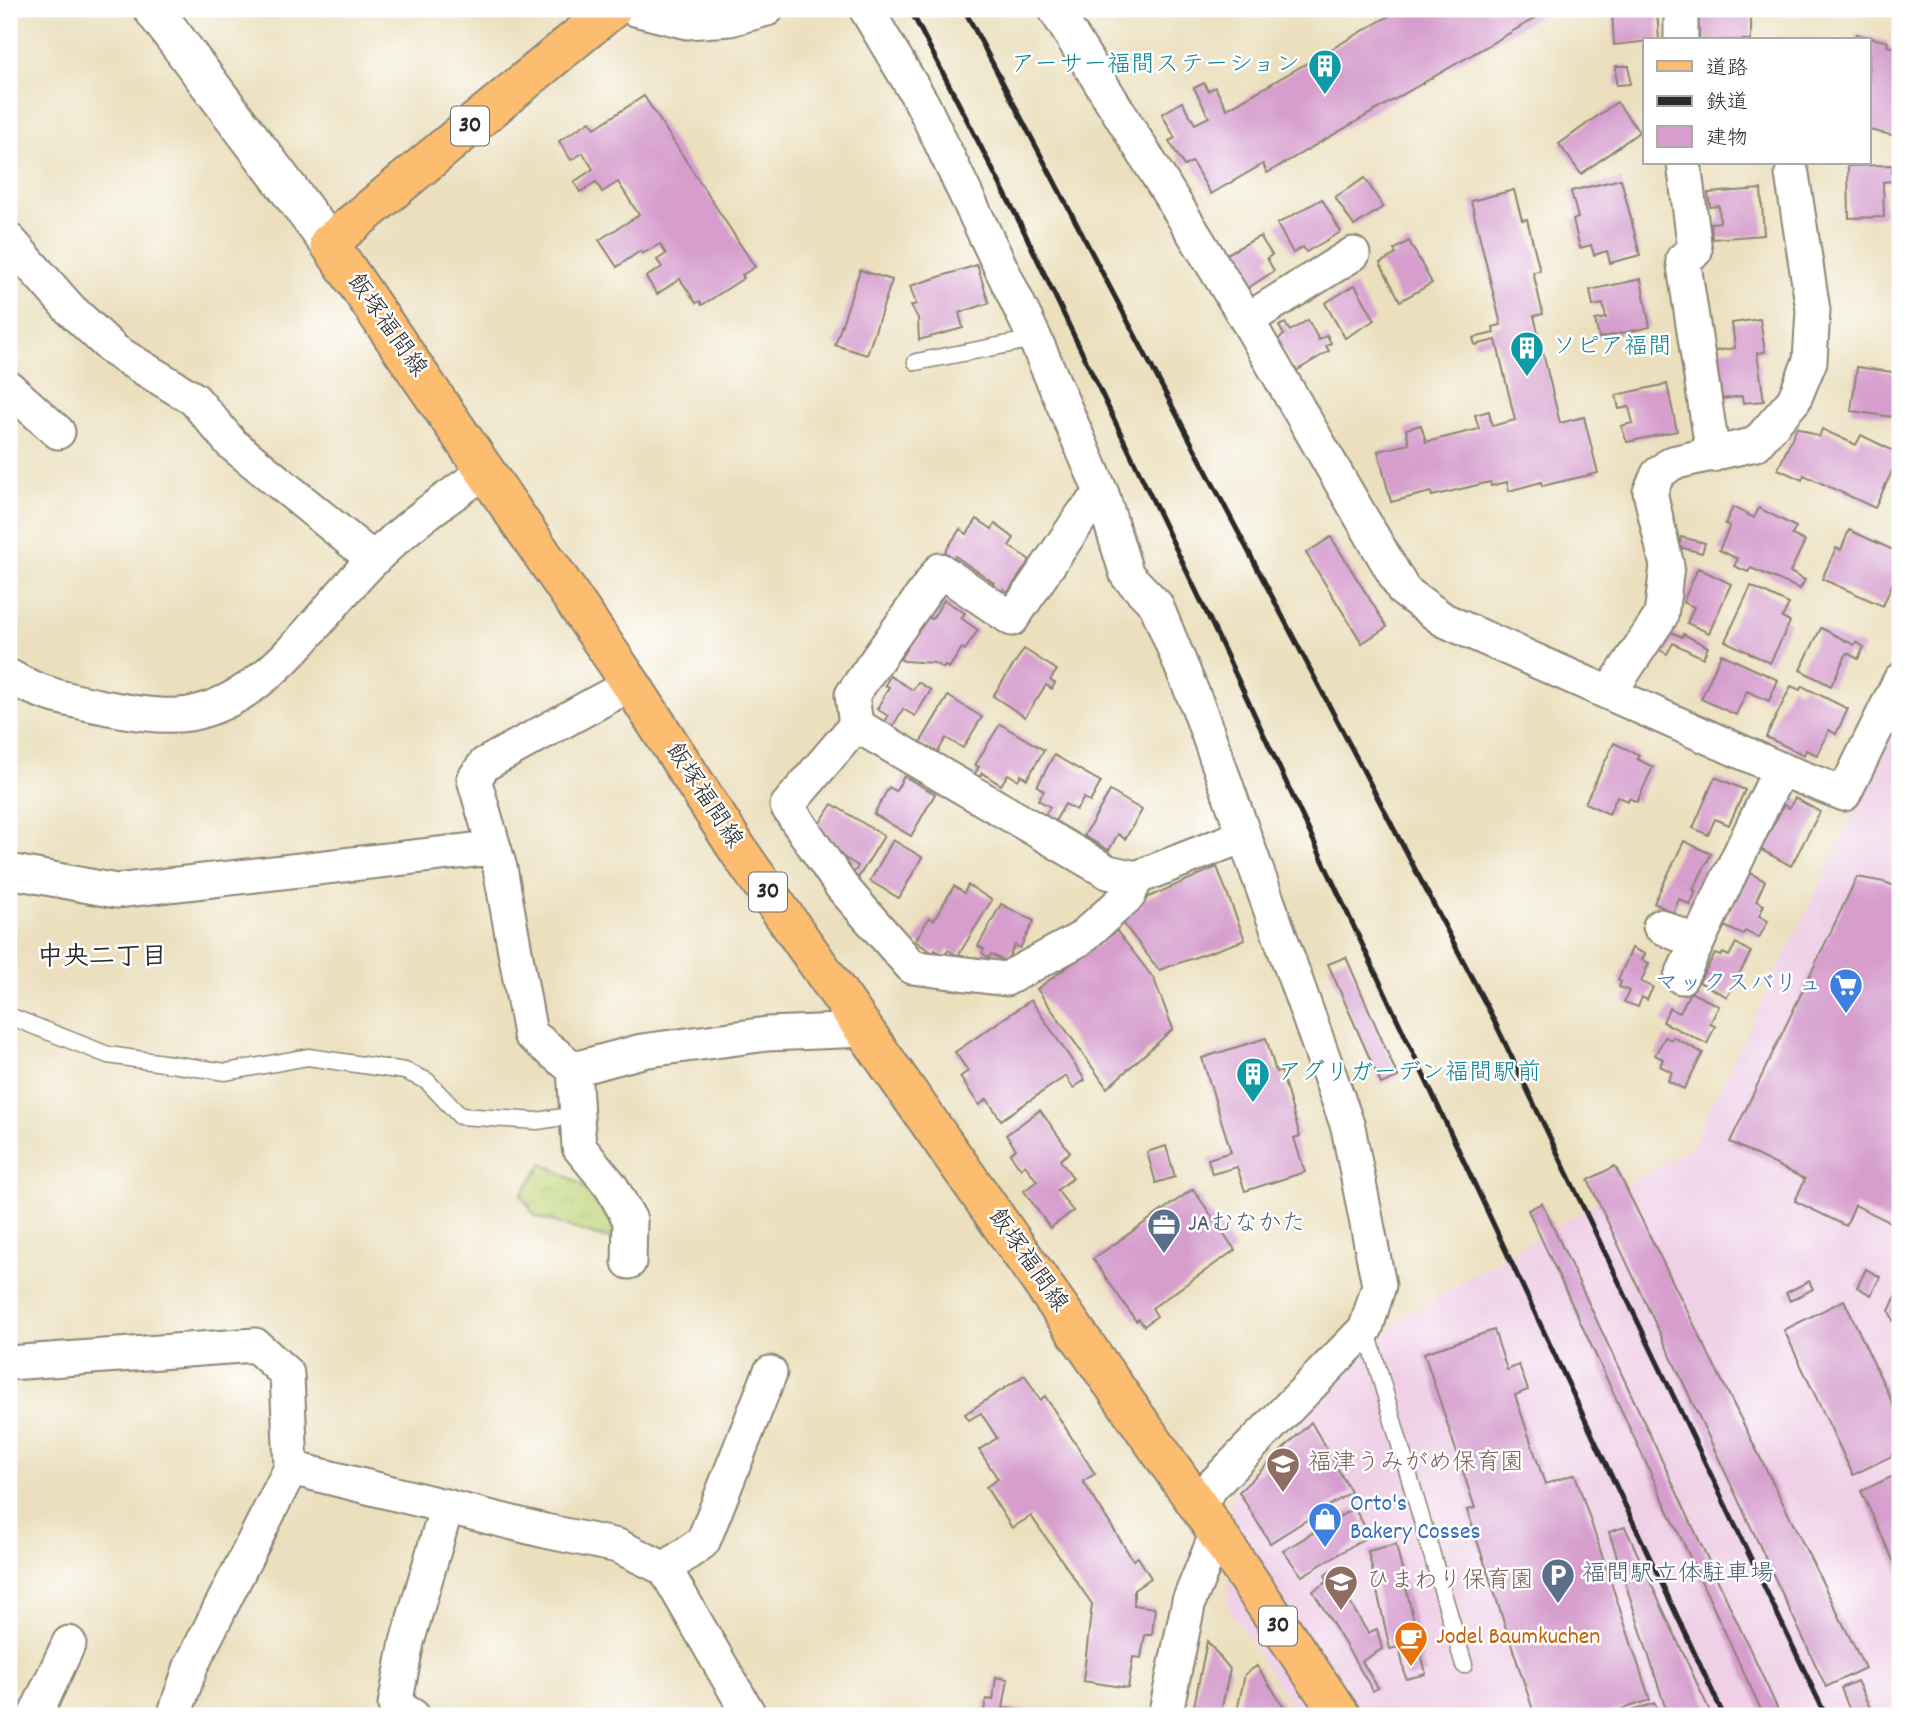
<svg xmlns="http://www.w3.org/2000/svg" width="1909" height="1725" font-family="Dekko,'Klee One',sans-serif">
	<defs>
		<pattern id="park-crowns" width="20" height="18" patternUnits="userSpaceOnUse" patternTransform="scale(1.75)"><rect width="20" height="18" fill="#bed275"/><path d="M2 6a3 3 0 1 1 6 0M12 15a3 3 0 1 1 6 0" fill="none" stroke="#a3b465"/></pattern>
	</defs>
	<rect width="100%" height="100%" fill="#fff"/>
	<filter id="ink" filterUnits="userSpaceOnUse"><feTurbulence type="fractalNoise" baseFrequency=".0143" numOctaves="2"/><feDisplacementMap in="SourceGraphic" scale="14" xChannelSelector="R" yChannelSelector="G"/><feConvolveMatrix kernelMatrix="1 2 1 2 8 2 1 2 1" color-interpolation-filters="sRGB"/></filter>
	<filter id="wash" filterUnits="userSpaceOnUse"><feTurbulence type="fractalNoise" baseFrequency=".00686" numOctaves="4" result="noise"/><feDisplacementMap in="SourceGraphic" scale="28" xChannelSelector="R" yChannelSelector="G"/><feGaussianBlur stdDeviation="1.57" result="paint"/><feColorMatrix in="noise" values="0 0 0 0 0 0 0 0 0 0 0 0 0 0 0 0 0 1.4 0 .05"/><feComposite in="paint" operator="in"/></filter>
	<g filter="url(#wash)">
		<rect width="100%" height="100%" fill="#ebdfbd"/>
		<!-- built -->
		<polygon fill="#efd0e6" points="1900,720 1900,1716 1297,1716 1228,1607 1232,1490 1403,1317 1691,1147"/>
		<!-- park -->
		<polygon fill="url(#park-crowns)" stroke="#747e50" stroke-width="2" points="543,1163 581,1184 612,1223 611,1240 535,1216 521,1195"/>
		<g id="blocks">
			<!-- building -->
			<g fill="#d69dcd">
				<polygon points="1401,9 1551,9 1267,173 1263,164 1211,194 1192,162 1184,166 1169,141 1175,138 1162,114 1182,102 1195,124 1209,117 1194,88 1204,83 1208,91 1215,87 1227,109"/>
				<polygon points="1612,9 1657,9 1659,40 1614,45"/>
				<polygon points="1698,9 1736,9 1736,17 1751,17 1751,40 1699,40"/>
				<polygon points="1856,34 1888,42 1887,46 1900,49 1900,137 1869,130 1869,40 1855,40"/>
				<polygon points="1616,66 1629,66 1630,84 1616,85"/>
				<polygon points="644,96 755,267 742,275 744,278 702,305 700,301 696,303 680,279 657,294 646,277 662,267 657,260 666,254 660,244 642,254 640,251 617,267 599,240 639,215 618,182 602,192 596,182 580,192 574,182 593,169 583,153 571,160 559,141 590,121 595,128"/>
				<polygon points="1617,102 1639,132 1581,174 1559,144"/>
				<polygon points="1892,165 1892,181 1883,182 1884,217 1849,218 1848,166"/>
				<polygon points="1365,178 1383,207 1354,226 1335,197"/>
				<polygon points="1621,179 1640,255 1610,263 1607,251 1594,255 1591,245 1580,248 1573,220 1578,218 1571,191"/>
				<polygon points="1761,189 1764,235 1712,239 1711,223 1720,222 1719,206 1710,207 1708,193"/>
				<polygon points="1514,190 1522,220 1527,219 1540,271 1533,272 1543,314 1534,316 1560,423 1584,417 1598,473 1542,486 1541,482 1509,491 1507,482 1491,486 1490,482 1432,496 1431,492 1391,502 1378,451 1409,444 1406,429 1421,425 1426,442 1479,429 1475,415 1489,411 1492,426 1515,420 1496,340 1475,345 1473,338 1494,333 1493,327 1501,325 1471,201"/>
				<polygon points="1322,199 1341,232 1306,252 1303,247 1293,253 1277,224"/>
				<polygon points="1260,236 1272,255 1267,258 1274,271 1245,290 1225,255"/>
				<polygon points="1409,241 1432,283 1400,301 1380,263 1396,254 1394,250"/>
				<polygon points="977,265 989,303 959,313 963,328 919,340 918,318 911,306 916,304 910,286"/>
				<polygon points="860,270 892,280 867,355 835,345"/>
				<polygon points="1641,279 1650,327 1599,338 1595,320 1606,318 1603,304 1593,306 1590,290"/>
				<polygon points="1355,285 1375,320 1345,338 1325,303"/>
				<polygon points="1760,319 1765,352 1757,353 1764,401 1743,403 1742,396 1722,399 1715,351 1735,348 1732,323"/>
				<polygon points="1308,320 1319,340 1327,335 1331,343 1326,346 1329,351 1296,371 1277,340 1284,335 1279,326 1285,323 1290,331"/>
				<polygon points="1857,367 1900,373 1900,418 1851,411"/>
				<polygon points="1667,384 1677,431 1627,442 1621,426 1633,423 1629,407 1619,409 1616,395"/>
				<polygon points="1797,427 1819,437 1822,429 1856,445 1861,435 1900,454 1875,508 1804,475 1802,480 1778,469"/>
				<polygon points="1733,507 1754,518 1759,508 1796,527 1792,535 1805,541 1790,572 1805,580 1800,589 1751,568 1748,572 1734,566 1738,559 1719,550 1730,526 1725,524"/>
				<polygon points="977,519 992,529 995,524 1014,538 1009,546 1030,560 1008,592 1003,589 1000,593 991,587 994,583 955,556 953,558 945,552 960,529 967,534"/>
				<polygon points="1849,530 1900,553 1900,566 1883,606 1822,579 1836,548 1841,550"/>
				<polygon points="1331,537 1387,627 1362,643 1306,553"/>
				<polygon points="1681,537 1705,543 1702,553 1679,547"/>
				<polygon points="1698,568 1731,584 1709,633 1687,623 1694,607 1683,602"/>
				<polygon points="1751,586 1789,604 1782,618 1790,622 1770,663 1725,641"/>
				<polygon points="944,600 965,613 961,618 978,630 965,650 962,648 949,668 945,666 943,668 934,663 904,661 900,659 926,616 932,619"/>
				<polygon points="1821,628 1854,645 1856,642 1864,647 1858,659 1847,653 1831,686 1800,670"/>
				<polygon points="1667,630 1682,637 1683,634 1708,647 1703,658 1673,643 1667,654 1658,649"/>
				<polygon points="1024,649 1057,670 1050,680 1055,683 1052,689 1046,685 1025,717 993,696"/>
				<polygon points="1721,654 1778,680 1769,701 1747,691 1736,715 1701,699"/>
				<polygon points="890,676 913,690 918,682 931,690 915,716 903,709 892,728 884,724 888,716 877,709 889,687 885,685"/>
				<polygon points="1791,686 1800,690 1802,686 1848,709 1836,734 1829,730 1817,755 1806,750 1804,755 1766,737"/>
				<polygon points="948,696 982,717 963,748 946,738 937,753 920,743"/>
				<polygon points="1000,724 1044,750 1027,779 1021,775 1018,780 1008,774 1001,785 982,773 979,778 974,775 979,767 975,765"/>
				<polygon points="1614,743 1639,755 1637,759 1653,767 1637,802 1629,798 1628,801 1617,796 1609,814 1585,803"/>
				<polygon points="1054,755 1101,782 1090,802 1084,798 1076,810 1065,804 1055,821 1045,815 1050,807 1038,800 1044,791 1037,786"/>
				<polygon points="904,776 935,794 911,836 874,814 889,787 896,791"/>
				<polygon points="1715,777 1745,790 1729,825 1715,819 1708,835 1693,828"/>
				<polygon points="1110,791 1142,810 1125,839 1118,834 1109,850 1084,836"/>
				<polygon points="1795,798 1820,812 1791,866 1760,849 1784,805 1789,808"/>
				<polygon points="832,804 884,836 858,878 853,874 858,866 840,855 818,826"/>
				<polygon points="893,840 922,857 899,898 870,881"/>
				<polygon points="1684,841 1711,854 1693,890 1696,891 1690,905 1679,899 1673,913 1654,903"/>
				<polygon points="1217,867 1245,940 1159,970 1123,923 1146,898"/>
				<polygon points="1750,873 1765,881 1756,901 1764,905 1759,916 1768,921 1759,938 1745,931 1743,935 1724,926"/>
				<polygon points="1857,877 1884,882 1900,888 1900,1227 1855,1205 1846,1226 1795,1201 1805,1179 1730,1142"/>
				<polygon points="968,885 992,900 958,956 948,950 944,956 935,950 933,953 915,941 929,918 934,920 954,886 964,893"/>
				<polygon points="1001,904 1034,921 1020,948 1015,945 1006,962 991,954 989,958 982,953 984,949 978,946"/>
				<polygon points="1117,931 1154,979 1173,1029 1107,1088 1037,989"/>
				<polygon points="1736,943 1751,952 1727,997 1699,982 1715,954 1721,956 1723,953 1729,956"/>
				<polygon points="1632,948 1645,954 1642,960 1649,963 1641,982 1653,987 1647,1000 1642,997 1638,1007 1624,1002 1629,991 1619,987 1621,982 1618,980"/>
				<polygon points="1346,957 1398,1077 1381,1084 1328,964"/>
				<polygon points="1690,992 1719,1006 1710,1024 1715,1026 1707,1044 1663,1022 1669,1008 1680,1013"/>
				<polygon points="1031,1000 1085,1080 1073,1088 1066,1076 1001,1120 987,1099 979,1105 960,1077 968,1071 955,1052"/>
				<polygon points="1665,1037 1672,1040 1673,1037 1703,1053 1684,1089 1668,1081 1672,1072 1660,1066 1663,1059 1655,1055"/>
				<polygon points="1266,1038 1276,1072 1281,1071 1300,1136 1294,1138 1305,1172 1245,1191 1237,1167 1212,1174 1208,1159 1231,1152 1202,1058"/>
				<polygon points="1040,1110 1070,1152 1060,1160 1073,1178 1057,1190 1073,1211 1050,1228 1024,1191 1037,1181 1025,1165 1021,1169 1010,1154 1016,1149 1006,1135"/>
				<polygon points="1166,1146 1175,1177 1156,1183 1147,1152"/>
				<polygon points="1615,1166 1865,1668 1826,1687 1588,1180"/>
				<polygon points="1193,1189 1235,1250 1152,1308 1157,1316 1144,1326 1139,1319 1136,1321 1093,1259"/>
				<polygon points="1542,1203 1781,1716 1764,1716 1528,1210"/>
				<polygon points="1866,1269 1880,1277 1871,1295 1857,1287"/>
				<polygon points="1809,1281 1813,1289 1790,1301 1786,1293"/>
				<polygon points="1900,1287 1900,1336 1889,1311"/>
				<polygon points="1844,1300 1900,1419 1900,1452 1853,1475 1784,1330"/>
				<polygon points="1494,1330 1507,1370 1519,1365 1528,1390 1515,1395 1545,1484 1575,1474 1650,1700 1600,1716 1535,1716 1467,1510 1475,1508 1424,1353"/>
				<polygon points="1025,1375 1040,1400 1045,1396 1095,1474 1083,1481 1133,1560 1138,1557 1151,1578 1134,1590 1134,1605 1155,1608 1152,1635 1145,1635 1141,1658 1133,1657 1128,1688 1083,1681 1092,1604 1031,1516 1012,1528 986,1487 998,1479 979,1450 997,1438 981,1413 969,1420 965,1414"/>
				<polygon points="1311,1422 1351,1492 1270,1543 1239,1492"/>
				<polygon points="1900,1473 1900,1575 1861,1491"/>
				<polygon points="1354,1508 1370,1535 1302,1576 1283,1551"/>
				<polygon points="1625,1527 1712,1716 1668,1716 1609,1532"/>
				<polygon points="1396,1544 1426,1674 1406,1679 1399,1647 1390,1649 1368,1551"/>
				<polygon points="1331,1571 1368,1633 1377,1629 1382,1649 1362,1661 1378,1688 1373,1691 1313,1591 1328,1581 1325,1575"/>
				<polygon points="1207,1641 1230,1669 1220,1716 1192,1716"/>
				<polygon points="1257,1666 1290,1716 1236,1716 1245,1674"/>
				<polygon points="996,1677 1008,1679 1003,1708 1025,1711 1025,1716 983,1716 986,1699 993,1700"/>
				<polygon points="1857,1681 1874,1716 1852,1716 1841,1688"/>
				<polygon points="1654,1703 1661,1716 1617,1716"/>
			</g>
		</g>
	</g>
	<g filter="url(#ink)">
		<use href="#blocks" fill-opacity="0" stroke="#8b8574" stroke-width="2"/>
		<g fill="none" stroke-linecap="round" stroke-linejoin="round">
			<!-- service casing -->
			<g stroke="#8b8574" stroke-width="19">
				<g id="service">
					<polyline points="916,362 1035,339"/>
					<polyline points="9,1016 108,1055 226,1072 308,1057 405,1071 427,1081 460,1116 537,1121 576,1115"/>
					<polyline points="1366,1328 1464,1665"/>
				</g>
			</g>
			<!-- minor casing -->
			<g stroke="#8b8574" stroke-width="37">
				<g id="minor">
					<polyline points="635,9 687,22 730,19 767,9"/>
					<polyline points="866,9 922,103 1035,339 1102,494 1127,575 1156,605 1199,709 1348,1127 1379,1285 1366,1328 1214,1484 1197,1504"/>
					<polyline points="1055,9 1247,320 1404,591 1444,620 1780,769 1844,794 1900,680"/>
					<polyline points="1681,9 1681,40"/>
					<polyline points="1684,163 1695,251 1683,259 1713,455"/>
					<polyline points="9,240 70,309 115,351 194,399 232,444 373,559"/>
					<polyline points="1247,320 1353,254"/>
					<polyline points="9,388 58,432"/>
					<path d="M9,676C40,695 74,701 109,708C134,713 164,718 189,714C273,697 316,616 373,560C406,526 447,498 486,471"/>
					<polyline points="1610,692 1661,616 1667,566 1650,492 1658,474 1672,463 1756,444 1794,400 1810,361 1813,310 1792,174"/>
					<polyline points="856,725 852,695 940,570 1012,619 1083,514 1102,494"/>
					<polyline points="9,871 116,891 492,848"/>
					<polyline points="1136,878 1108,872 856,725 787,806 842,887 912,967 1006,979 1080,939 1129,895 1136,878 1243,836"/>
					<polyline points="1660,926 1697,943"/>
					<polyline points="1681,977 1780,769"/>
					<polyline points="574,1069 530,1034 500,868 474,779 485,764 631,684"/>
					<polyline points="629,1262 630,1220 611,1186 579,1147 574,1069 642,1051 767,1034 866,1030"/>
					<polyline points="9,1363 255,1345 287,1374 291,1468 191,1666 174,1716"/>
					<polyline points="291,1468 545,1531 618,1546 665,1569 750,1716"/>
					<polyline points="665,1569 703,1542 770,1373"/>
					<polyline points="35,1716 69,1643"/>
					<polyline points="413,1716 395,1705 407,1642 447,1506"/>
					<polyline points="1165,1716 1189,1601 1216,1535"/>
				</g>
			</g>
			<!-- tertiary casing -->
			<g stroke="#8b8574" stroke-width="42">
				<polyline id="tertiary" points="153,9 329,243"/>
			</g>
			<!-- primary casing -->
			<g stroke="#8b8574" stroke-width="42">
				<polyline id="primary" points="612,9 329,243 631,684 740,853 1197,1504 1341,1716"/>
			</g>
			<!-- service -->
			<use href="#service" stroke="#fff" stroke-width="16"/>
			<!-- minor -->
			<use href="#minor" stroke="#fff" stroke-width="33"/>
			<!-- tertiary -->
			<use href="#tertiary" stroke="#fff" stroke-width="38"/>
			<!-- primary -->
			<use href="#primary" stroke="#fcbd6f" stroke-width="38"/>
			<!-- rail -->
			<g stroke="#2b2b2b" stroke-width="5">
				<polyline points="910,9 1020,223 1211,622 1724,1716"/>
				<polyline points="964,9 1492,1016 1826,1716"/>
			</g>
		</g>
	</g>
	<!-- icons -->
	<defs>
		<g id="building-pin" transform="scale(1.75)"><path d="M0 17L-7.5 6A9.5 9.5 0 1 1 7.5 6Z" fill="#0f9aa8" stroke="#fff"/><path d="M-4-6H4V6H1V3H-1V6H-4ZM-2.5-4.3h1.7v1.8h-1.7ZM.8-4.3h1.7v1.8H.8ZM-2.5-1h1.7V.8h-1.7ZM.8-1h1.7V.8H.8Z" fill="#fff"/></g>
		<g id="supermarket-pin" transform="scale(1.75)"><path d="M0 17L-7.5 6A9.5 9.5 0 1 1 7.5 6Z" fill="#3f7fe0" stroke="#fff"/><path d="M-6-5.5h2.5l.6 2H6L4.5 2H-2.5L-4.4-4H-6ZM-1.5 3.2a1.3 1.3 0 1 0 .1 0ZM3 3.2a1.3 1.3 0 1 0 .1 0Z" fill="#fff"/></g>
		<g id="office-pin" transform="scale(1.75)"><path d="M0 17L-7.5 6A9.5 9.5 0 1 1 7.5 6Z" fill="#5c6f8a" stroke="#fff"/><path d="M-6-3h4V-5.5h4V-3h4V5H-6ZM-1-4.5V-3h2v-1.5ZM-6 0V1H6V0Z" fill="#fff"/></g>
		<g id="school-pin" transform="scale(1.75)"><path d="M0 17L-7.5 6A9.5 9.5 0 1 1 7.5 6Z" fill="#8d6e63" stroke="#fff"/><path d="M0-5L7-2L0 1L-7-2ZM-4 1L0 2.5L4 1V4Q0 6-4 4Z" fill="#fff"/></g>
		<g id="shop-pin" transform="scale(1.75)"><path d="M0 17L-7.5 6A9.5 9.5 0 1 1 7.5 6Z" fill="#3f7fe0" stroke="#fff"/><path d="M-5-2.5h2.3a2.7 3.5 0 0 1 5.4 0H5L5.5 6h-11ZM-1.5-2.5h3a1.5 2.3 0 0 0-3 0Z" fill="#fff"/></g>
		<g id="parking-pin" transform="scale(1.75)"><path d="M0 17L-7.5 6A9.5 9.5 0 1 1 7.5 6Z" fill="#5c6f8a" stroke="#fff"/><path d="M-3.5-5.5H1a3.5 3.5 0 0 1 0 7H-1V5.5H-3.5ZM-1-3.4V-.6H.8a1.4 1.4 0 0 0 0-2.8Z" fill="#fff"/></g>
		<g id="cafe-pin" transform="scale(1.75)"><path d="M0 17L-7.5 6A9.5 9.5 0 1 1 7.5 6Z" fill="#e8710a" stroke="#fff"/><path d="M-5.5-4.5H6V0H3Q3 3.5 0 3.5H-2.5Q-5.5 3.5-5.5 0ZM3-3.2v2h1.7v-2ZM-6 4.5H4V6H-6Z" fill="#fff"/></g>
	</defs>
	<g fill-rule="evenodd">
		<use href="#building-pin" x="1325" y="66"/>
		<use href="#building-pin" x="1527" y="348"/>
		<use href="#supermarket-pin" x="1846" y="985"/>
		<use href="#building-pin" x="1253" y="1074"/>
		<use href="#office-pin" x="1164" y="1225"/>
		<use href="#school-pin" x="1283" y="1464"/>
		<use href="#shop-pin" x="1325" y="1519"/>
		<use href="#parking-pin" x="1558" y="1575"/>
		<use href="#school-pin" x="1341" y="1582"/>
		<use href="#cafe-pin" x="1411" y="1638"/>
	</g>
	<g text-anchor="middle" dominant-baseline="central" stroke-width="5" stroke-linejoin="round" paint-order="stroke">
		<!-- shield labels -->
		<g fill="#fff" stroke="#6b6b6b" stroke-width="2">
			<rect x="451" y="106.5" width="38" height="39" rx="5"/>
			<rect x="749" y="872.5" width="38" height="39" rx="5"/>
			<rect x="1259" y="1606.5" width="38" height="39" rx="5"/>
		</g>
		<g font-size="23" font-weight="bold" fill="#2b2b2b">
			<text x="470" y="126">30</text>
			<text x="768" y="892">30</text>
			<text x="1278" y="1626">30</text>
		</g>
		<!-- culture labels -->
		<g font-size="24" fill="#0d838f" stroke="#fff" text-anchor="start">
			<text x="1300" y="66" text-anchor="end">アーサー福間ステーション</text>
			<text x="1552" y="348">ソピア福間</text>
			<text x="1278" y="1074">アグリガーデン福間駅前</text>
		</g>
		<!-- street labels -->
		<g font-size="24" fill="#2b2b2b" stroke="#fff">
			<text transform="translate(386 326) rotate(55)">飯塚福間線</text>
			<text transform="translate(703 796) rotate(57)">飯塚福間線</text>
			<text transform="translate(1027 1261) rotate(55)">飯塚福間線</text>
		</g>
		<!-- shop labels -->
		<g font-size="24" fill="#366cbe" stroke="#fff" text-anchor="end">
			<text x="1822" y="985">マックスバリュ</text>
			<text x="1350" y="1505" text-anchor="start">Orto's<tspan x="1350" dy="28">Bakery Cosses</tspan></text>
		</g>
		<!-- service labels -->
		<g font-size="24" fill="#4e5e75" stroke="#fff" text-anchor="start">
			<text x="1188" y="1225">JAむなかた</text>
			<text x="1582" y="1575">福間駅立体駐車場</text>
		</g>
		<!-- education labels -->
		<g font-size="24" fill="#785e54" stroke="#fff" text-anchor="start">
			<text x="1308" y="1464">福津うみがめ保育園</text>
			<text x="1366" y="1582">ひまわり保育園</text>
		</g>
		<!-- food labels -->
		<g font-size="24" fill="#c56008" stroke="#fff" text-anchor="start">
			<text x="1436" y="1638">Jodel Baumkuchen</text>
		</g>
		<!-- neighbourhood labels -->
		<g font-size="26" font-weight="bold" fill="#2b2b2b" stroke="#fff">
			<text x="102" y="958">中央二丁目</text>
		</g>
	</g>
	<!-- margin -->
	<rect width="1909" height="1725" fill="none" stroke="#fff" stroke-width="35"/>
	<!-- legend -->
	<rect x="1643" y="38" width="228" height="126" fill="#ffffff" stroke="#aaaaaa" stroke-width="2"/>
	<rect x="1657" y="61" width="35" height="10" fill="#fcbd6f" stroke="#aaaaaa" stroke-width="2"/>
	<text x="1706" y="74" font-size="21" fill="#2b2b2b">道路</text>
	<rect x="1657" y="96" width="35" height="10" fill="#2b2b2b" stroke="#aaaaaa" stroke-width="2"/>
	<text x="1706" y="108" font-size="21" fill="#2b2b2b">鉄道</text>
	<rect x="1657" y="126" width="35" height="21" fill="#d69dcd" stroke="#aaaaaa" stroke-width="2"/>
	<text x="1706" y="144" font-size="21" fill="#2b2b2b">建物</text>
</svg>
